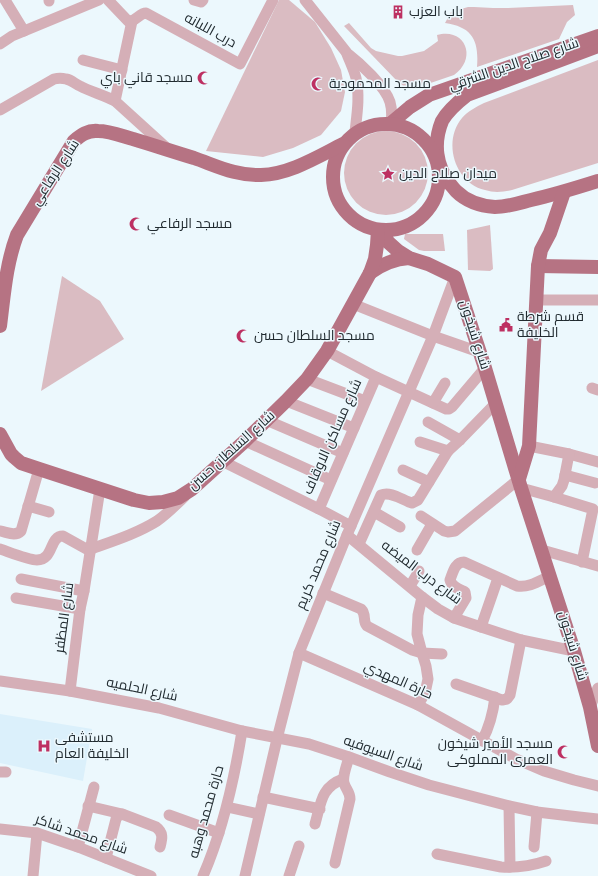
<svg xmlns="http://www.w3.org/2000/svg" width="598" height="876" font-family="Overpass,Cairo,sans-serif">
	<rect width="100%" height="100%" fill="#ecf8fd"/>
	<!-- built -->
	<polygon fill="#dbf0fb" points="0,714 92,729 83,781 0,763"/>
	<!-- green -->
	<g fill="#dabcc2">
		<polygon points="279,0 289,0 315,22 331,48 341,70 345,92 341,111 321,135 293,148 263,157 206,151"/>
		<path d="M573,5L575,15L567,22L559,39L477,67C479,41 473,27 445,23L451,12L468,7H474L493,8H508Z"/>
		<path d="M349,23L371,48L376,51L398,56H402L424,51L438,41L437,35C465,27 478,58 454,75L413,89L406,88L398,82L344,26Z"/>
		<path d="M598,60V163L512,190C503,192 494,193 485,190C455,183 442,142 462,118C468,111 476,107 484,103Z"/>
		<circle cx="386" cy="173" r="42"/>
		<polygon points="490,225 493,269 490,271 468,270 467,230"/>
		<polygon points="405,234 443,234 445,251 424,251 419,250 404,239"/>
		<polygon points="62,276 100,301 124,339 41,391"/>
	</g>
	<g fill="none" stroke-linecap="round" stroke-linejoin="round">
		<!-- minor -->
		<g stroke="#d5afb7" stroke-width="11">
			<polyline points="5,0 24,31"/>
			<polyline points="49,0 49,1"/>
			<path d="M108,0L128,21C136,22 139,13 146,13L240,64L273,0"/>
			<polyline points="194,0 201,2 203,0"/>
			<path d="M305,0L347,53C360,63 385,86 390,102C392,109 392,116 391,123"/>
			<polyline points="0,44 12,36 99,0"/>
			<path d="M347,54C350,62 354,70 356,78C360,96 357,114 355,132"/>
			<polyline points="83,60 122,70"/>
			<polyline points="115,101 132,21"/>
			<path d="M0,110L54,79C58,78 62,78 66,79C72,80 75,84 80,86C91,92 104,95 115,101L169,150"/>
			<polyline points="537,300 598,300"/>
			<polyline points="353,304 433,336 479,352"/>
			<polyline points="327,351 376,377 446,409 449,409 452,407 485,368"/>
			<polyline points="307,379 365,401"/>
			<polyline points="592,388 598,390"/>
			<polyline points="286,401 354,428"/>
			<polyline points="433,403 445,383"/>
			<polyline points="266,420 343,453"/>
			<polyline points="428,422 460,440"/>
			<polyline points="245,441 331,480"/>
			<polyline points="420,442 448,451"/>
			<polyline points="529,446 569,454 598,462"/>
			<polyline points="222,461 319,509 351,526"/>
			<polyline points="403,470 429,482"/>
			<polyline points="565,475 595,483"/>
			<polyline points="521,488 554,497 593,509 582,562"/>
			<polyline points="554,497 562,486 564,480 569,454"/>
			<polyline points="28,506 49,512"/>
			<polyline points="319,509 376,377"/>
			<polyline points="374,512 400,527"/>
			<polyline points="421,516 444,531 448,532 455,531 519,479"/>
			<path d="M0,531C7,532 15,537 21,531L39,469"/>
			<polyline points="347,535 422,597 438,609 454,618 475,625 521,640 574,651"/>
			<path d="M359,544L381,495C390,491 401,499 409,502L412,503L418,500L448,451L460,440L495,404"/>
			<path d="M0,549C9,552 29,560 37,560C54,560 49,536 63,536L90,551"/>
			<path d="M91,549C113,541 136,534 157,521C167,514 176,505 185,496"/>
			<polyline points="417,550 432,524"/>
			<polyline points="542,550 598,566"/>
			<polyline points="21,579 84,591"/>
			<polyline points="410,586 419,571"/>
			<path d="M323,593L361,609C367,615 362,620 367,626L412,650L422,653L442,654"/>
			<polyline points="16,598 80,609"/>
			<path d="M454,618L466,598L465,592C459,589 452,587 450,580C453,572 455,562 464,562L517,586C529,588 539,581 550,576"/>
			<polyline points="481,627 498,578"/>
			<polyline points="299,653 418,705 516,759 544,771 574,780 598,786"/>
			<polyline points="0,681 70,691 159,708 242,731 309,744 349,757 390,772 429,785 509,806 537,812 579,817 598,819"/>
			<polyline points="456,684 502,700 507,699 510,695 521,640"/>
			<polyline points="70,691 80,609 84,591 100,489"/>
			<polyline points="418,705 425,693 428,679 426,666 422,653 417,634 418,615 422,597"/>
			<polyline points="590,707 598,688"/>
			<path d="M482,741C490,726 493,714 495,697"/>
			<polyline points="0,772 6,772"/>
			<polyline points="263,797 320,809"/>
			<polyline points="88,806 122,814"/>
			<polyline points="509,806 510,867"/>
			<polyline points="227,807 259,814"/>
			<polyline points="169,815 219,833"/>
			<path d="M315,824C321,803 321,787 343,779"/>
			<polyline points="0,829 37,833 78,847 151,876"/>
			<polyline points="78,847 94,787"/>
			<polyline points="534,847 537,812"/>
			<path d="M437,854L501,867C517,868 531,866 546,861"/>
			<path d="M106,858L116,819L118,816L122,814L156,827C164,833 162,839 160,847"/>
			<path d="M335,863L350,799C350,792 346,790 344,783C342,776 347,765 349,757"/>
			<polyline points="33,876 37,833"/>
			<path d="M203,876C223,830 234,781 242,731"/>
			<polyline points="245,876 277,739 299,653 347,535 433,336 455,277"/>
			<polyline points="289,876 299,846"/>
		</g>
		<!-- major -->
		<g stroke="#b67383" stroke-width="14">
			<path d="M598,46L467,95C458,102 448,110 442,121C433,143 436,166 450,184C452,186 454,189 456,191C466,201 481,206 495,207C507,207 519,203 531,200C553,195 576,188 598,181"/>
			<polyline points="391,123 410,107 429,95 598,36"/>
			<circle cx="386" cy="177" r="53"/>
			<polyline points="382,230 388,242 398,251 409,258 428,264 455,277 485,368 521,488 574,651 590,707 598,746"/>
			<polyline points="538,266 598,267"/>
			<path d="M370,273C382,264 393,259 409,258"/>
			<path d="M0,326C4,295 6,264 17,235L74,141C81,135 88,130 98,131C110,131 122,136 133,139C153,145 174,152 194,158C217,166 236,176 261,175C290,174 317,157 343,144"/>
			<polyline points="0,434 11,454 14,457 21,463 39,469 134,500 149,503 163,502 178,498 192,489 245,441 286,401 307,379 327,351 370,273 375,259 377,245 378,230"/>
			<polyline points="519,479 529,446 538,266 541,250 550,233 564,192"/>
		</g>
	</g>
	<!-- icons -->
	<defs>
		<g id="building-bare" transform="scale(1.08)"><path d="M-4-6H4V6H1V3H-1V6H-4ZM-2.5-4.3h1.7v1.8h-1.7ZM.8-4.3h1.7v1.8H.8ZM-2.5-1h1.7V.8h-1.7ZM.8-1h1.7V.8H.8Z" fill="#bd3062" stroke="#ecf8fd" stroke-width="2.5" paint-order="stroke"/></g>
		<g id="mosque-bare" transform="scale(1.08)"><path d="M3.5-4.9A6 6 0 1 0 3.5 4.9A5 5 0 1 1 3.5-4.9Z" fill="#bd3062" stroke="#ecf8fd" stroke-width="2.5" paint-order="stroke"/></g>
		<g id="sight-bare" transform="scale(1.08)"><path d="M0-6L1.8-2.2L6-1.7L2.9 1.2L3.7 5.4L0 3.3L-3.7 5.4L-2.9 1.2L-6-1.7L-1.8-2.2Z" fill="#bd3062" stroke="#ecf8fd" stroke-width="2.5" paint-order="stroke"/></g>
		<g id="civic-bare" transform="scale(1.08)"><path d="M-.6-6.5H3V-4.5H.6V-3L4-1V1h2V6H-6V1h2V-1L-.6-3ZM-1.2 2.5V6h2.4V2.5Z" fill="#bd3062" stroke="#ecf8fd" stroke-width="2.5" paint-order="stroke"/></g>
		<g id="hospital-bare" transform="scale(1.08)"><path d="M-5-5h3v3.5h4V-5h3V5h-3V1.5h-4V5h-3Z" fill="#bd3062" stroke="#ecf8fd" stroke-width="2.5" paint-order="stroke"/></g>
	</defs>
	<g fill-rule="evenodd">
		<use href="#building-bare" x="398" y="12"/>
		<use href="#mosque-bare" x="204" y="78"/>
		<use href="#mosque-bare" x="318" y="84"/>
		<use href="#sight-bare" x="388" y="174"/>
		<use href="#mosque-bare" x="136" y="224"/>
		<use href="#civic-bare" x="506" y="325"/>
		<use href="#mosque-bare" x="243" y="336"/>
		<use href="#hospital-bare" x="44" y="746"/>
		<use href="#mosque-bare" x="564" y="752"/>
	</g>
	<g text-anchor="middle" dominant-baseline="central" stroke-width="3" stroke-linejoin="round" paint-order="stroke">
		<!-- poi labels -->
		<g font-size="14" fill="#212b30" stroke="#ecf8fd" text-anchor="start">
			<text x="409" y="12">باب العزب</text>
			<text x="193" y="78" text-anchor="end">مسجد قاني باي</text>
			<text x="329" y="84">مسجد المحمودية</text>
			<text x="399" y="174">ميدان صلاح الدين</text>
			<text x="147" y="224">مسجد الرفاعي</text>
			<text x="517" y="317">قسم شرطة<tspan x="517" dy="16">الخليفة</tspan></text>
			<text x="254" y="336">مسجد السلطان حسن</text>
			<text x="55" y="738">مستشفى<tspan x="55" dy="16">الخليفة العام</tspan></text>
			<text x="553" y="744" text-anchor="end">مسجد الأمير شيخون<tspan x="553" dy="16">العمرى المملوكى</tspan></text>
		</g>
		<!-- street labels -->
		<g font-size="14" fill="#212b30" stroke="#ecf8fd">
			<text transform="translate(210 31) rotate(29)">درب اللبانه</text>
			<text transform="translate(514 65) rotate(-19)">شارع صلاح الدين الشرقي</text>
			<text transform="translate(56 173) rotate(-57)">شارع الرفاعي</text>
			<text transform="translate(474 335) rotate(72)">شارع شيخون</text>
			<text transform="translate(333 437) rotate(-66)">شارع مساكن الاوقاف</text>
			<text transform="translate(232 451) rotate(-42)">شارع السلطان حسن</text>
			<text transform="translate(319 565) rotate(-67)">شارع محمد كريم</text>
			<text transform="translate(421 573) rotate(37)">شارع درب الميضه</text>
			<text transform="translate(65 618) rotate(-82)">شارع المظفر</text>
			<text transform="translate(572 646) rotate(73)">شارع شيخون</text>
			<text transform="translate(398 681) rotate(24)">حارة المهدي</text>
			<text transform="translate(142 690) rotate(12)">شارع الحلميه</text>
			<text transform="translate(383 754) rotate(19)">شارع السيوفيه</text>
			<text transform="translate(207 812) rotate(-74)">حارة محمد وهبه</text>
			<text transform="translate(81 835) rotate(19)">شارع محمد شاكر</text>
		</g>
	</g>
</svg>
